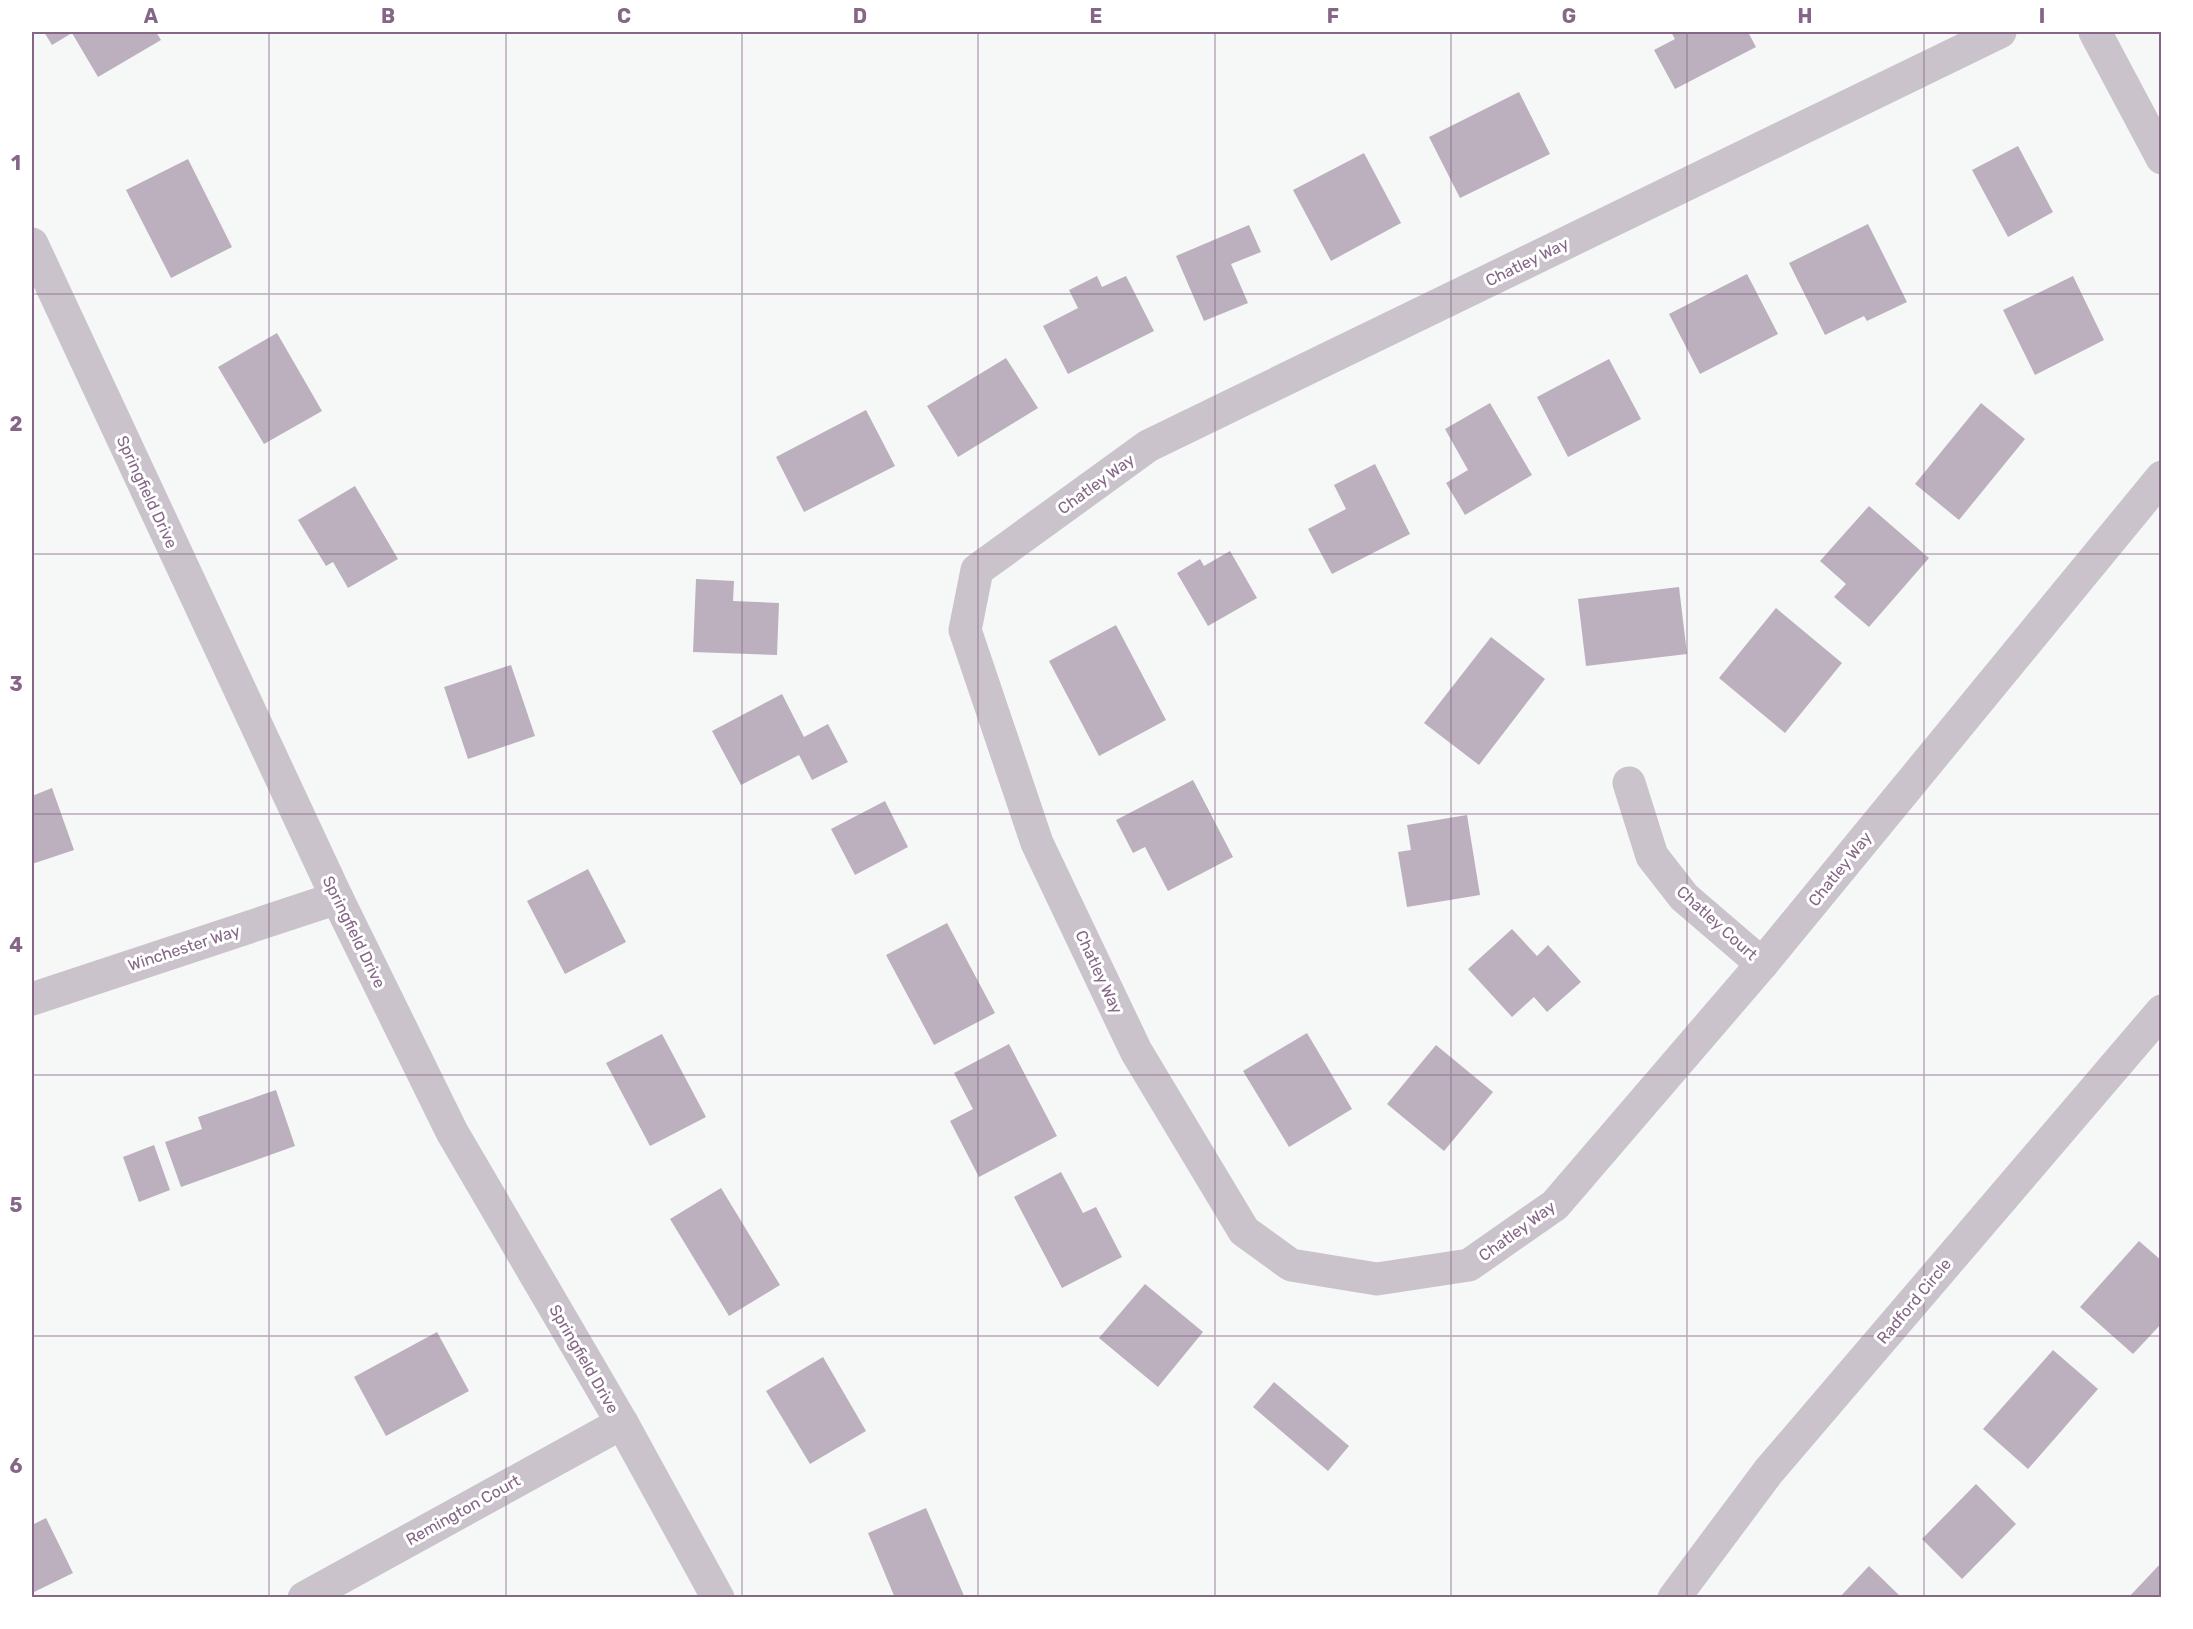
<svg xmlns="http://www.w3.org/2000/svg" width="2193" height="1629" font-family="Rubik,sans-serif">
	<rect width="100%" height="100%" fill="#f5f8f7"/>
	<!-- building -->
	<g fill="#bcb0be">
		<polygon points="44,32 156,32 161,40 98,77 72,33 52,45"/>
		<polygon points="1671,32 1748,32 1756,47 1675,89 1654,50 1675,39"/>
		<polygon points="1519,92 1550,154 1460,198 1429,137"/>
		<polygon points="2018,146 2053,212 2008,237 1972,170"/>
		<polygon points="1364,153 1401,223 1331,261 1293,190"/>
		<polygon points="188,159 232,247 171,278 126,190"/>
		<polygon points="1868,224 1907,302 1867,321 1864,316 1825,335 1789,263"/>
		<polygon points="1249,225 1261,252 1231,264 1248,303 1204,321 1176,256"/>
		<polygon points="1747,274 1778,334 1700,374 1669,314"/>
		<polygon points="1097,276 1102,287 1126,276 1154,331 1068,374 1043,326 1078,308 1069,290"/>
		<polygon points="2073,276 2104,340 2035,375 2003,310"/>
		<polygon points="277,333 322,411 264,444 218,367"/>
		<polygon points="1006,358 1038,408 958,457 927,406"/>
		<polygon points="1609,359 1641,419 1568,457 1537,397"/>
		<polygon points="1490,403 1532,475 1465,515 1446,483 1468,470 1445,429"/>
		<polygon points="1981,403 2025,439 1959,520 1915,484"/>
		<polygon points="866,410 895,466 804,512 776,457"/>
		<polygon points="1375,464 1410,534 1332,574 1308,529 1346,509 1334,485"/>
		<polygon points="355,486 398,559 348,588 333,562 326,566 298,520"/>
		<polygon points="1869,506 1929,558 1869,627 1834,597 1846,584 1820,561"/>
		<polygon points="1230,551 1257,598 1208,626 1177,573 1200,559 1204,566"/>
		<polygon points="696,579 734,581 733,601 779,603 777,655 693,652"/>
		<polygon points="1679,587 1687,654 1586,666 1578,599"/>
		<polygon points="1776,608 1842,663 1785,733 1719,678"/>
		<polygon points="1116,625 1166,720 1099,756 1049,661"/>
		<polygon points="1491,637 1545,679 1479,765 1424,723"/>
		<polygon points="511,665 535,736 468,759 444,687"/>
		<polygon points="782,694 804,737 828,724 848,762 812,780 799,755 741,785 712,731"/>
		<polygon points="1193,780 1233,857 1168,891 1145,847 1133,853 1116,820"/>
		<polygon points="52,788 74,850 32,864 32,796"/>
		<polygon points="885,801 908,847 855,875 831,829"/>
		<polygon points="1467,815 1480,895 1407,907 1398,852 1411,850 1407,825"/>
		<polygon points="588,869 626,942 565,974 527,901"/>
		<polygon points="947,923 995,1013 934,1045 886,955"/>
		<polygon points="1512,929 1537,956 1548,945 1581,982 1547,1012 1534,997 1512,1017 1468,969"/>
		<polygon points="1307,1033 1352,1109 1289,1147 1243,1071"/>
		<polygon points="662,1034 706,1117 650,1146 606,1063"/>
		<polygon points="1009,1044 1057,1136 979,1177 950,1121 973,1109 954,1073"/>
		<polygon points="1436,1045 1493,1092 1444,1151 1387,1104"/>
		<polygon points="276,1090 295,1146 181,1187 165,1142 202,1129 198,1117"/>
		<polygon points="154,1145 170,1190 139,1202 123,1157"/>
		<polygon points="1061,1172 1083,1213 1096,1207 1122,1257 1062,1288 1014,1197"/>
		<polygon points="721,1188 780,1285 729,1316 670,1219"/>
		<polygon points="2139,1241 2162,1261 2162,1323 2133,1354 2080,1307"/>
		<polygon points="1145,1284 1203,1332 1158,1387 1099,1338"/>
		<polygon points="437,1332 469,1391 386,1436 354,1377"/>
		<polygon points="2053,1350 2098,1389 2028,1469 1983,1429"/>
		<polygon points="823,1357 866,1431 810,1464 766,1391"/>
		<polygon points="1274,1382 1349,1446 1328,1471 1253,1407"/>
		<polygon points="1976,1484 2016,1524 1962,1579 1922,1539"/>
		<polygon points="926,1508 965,1598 895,1598 868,1533"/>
		<polygon points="46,1518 73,1573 32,1593 32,1525"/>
		<polygon points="2162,1562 2162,1598 2128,1598"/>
		<polygon points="1869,1566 1902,1598 1839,1598"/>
	</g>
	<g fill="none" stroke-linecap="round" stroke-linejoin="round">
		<!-- minor -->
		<g stroke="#cbc3cb" stroke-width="33">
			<polyline points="2000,32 1148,446 977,570 965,630 1037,843 1136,1051 1244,1231 1291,1265 1377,1279 1469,1265 1555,1205 1762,964 2162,477"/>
			<polyline points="2095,32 2162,158"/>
			<polyline points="32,244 337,898 452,1132 622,1423 718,1598"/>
			<polyline points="1629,783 1652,856 1684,897 1762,964"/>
			<polyline points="32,999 337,898"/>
			<polyline points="304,1598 622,1423"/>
			<polyline points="1674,1598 1768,1472 2162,1011"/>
		</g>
	</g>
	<!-- grid -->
	<path fill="none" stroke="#856687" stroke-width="1.5" stroke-opacity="0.55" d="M269,32V1598M506,32V1598M742,32V1598M978,32V1598M1215,32V1598M1451,32V1598M1687,32V1598M1924,32V1598M32,294H2162M32,554H2162M32,814H2162M32,1075H2162M32,1336H2162"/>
	<g text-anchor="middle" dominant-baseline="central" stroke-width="6" stroke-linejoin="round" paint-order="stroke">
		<!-- street labels -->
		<g font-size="16" fill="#856687" stroke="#fff">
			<text transform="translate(1527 262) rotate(-26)">Chatley Way</text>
			<text transform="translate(1096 484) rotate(-36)">Chatley Way</text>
			<text transform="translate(147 492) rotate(65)">Springfield Drive</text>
			<text transform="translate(1840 869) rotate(-51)">Chatley Way</text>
			<text transform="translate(1717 923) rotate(42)">Chatley Court</text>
			<text transform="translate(354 932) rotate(64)">Springfield Drive</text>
			<text transform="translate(184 948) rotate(-18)">Winchester Way</text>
			<text transform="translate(1099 972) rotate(65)">Chatley Way</text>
			<text transform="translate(1517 1231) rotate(-36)">Chatley Way</text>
			<text transform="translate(1914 1301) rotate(-50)">Radford Circle</text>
			<text transform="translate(584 1359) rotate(60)">Springfield Drive</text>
			<text transform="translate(463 1510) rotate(-29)">Remington Court</text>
		</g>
	</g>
	<!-- border -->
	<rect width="2193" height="1629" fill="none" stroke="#ffffff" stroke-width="66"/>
	<rect x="33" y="33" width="2127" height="1563" fill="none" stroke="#856687" stroke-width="2"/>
	<g font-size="20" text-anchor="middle" font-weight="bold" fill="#856687">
		<text x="151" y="23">A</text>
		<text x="388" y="23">B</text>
		<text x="624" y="23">C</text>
		<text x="860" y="23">D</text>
		<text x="1096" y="23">E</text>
		<text x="1333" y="23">F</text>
		<text x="1569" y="23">G</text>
		<text x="1805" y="23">H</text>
		<text x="2042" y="23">I</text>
		<text x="16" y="170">1</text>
		<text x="16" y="431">2</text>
		<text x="16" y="691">3</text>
		<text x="16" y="952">4</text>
		<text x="16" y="1212">5</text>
		<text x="16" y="1473">6</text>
	</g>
</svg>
